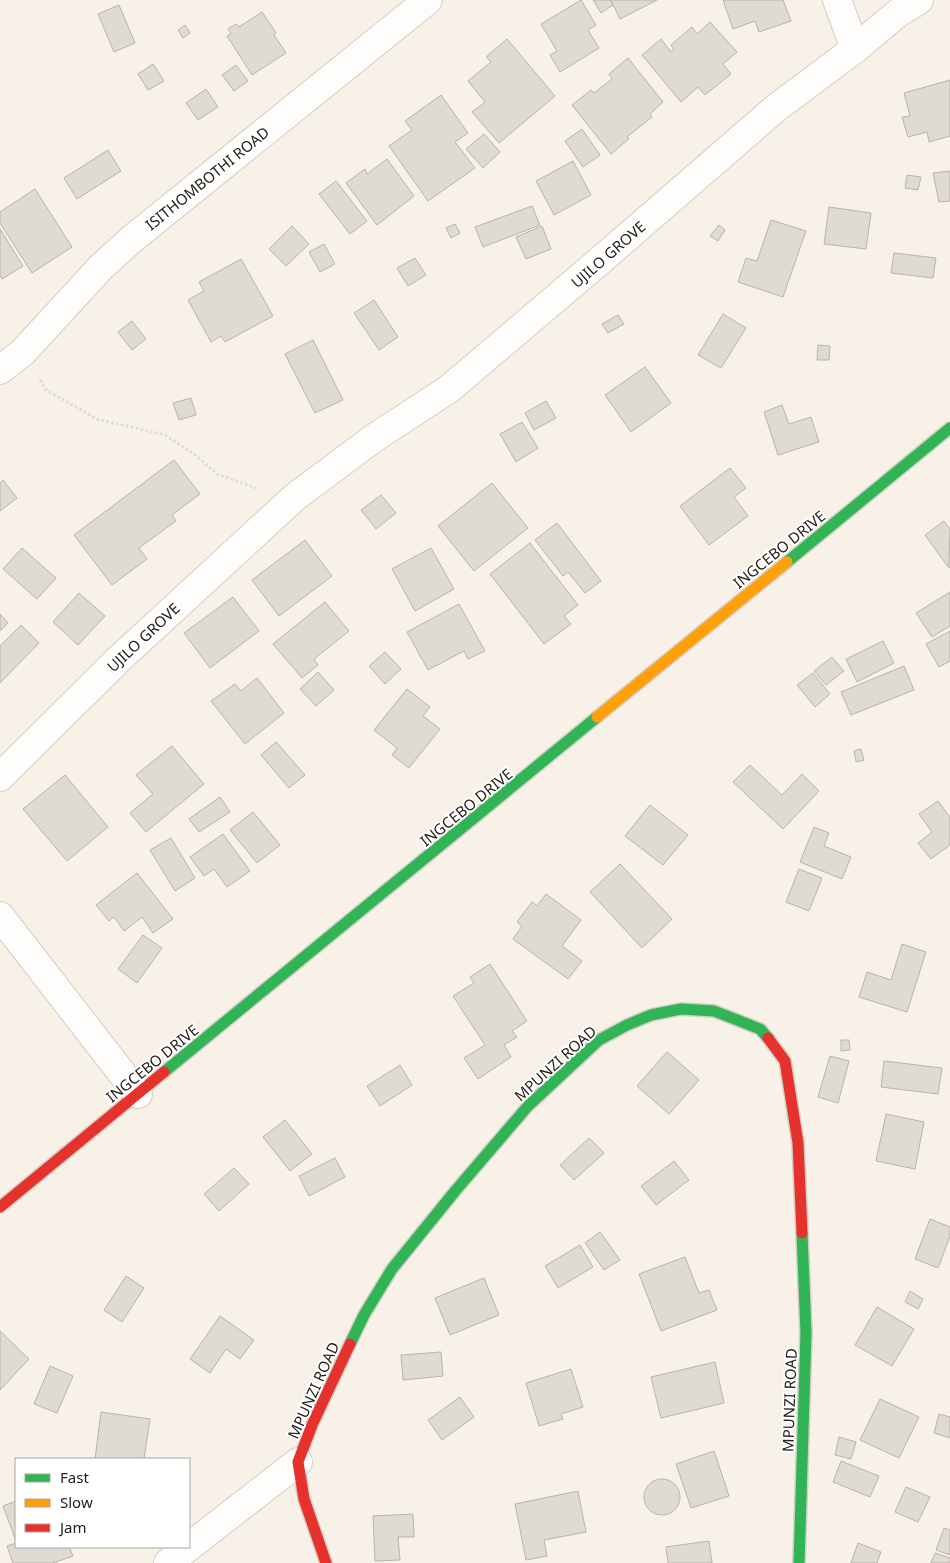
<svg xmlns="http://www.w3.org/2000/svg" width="950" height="1563" font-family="'Noto Sans',sans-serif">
	<rect width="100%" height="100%" fill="#f7f1e7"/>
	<!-- building -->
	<g fill="#dfdad3" stroke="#b8b3ab">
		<polygon points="581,0 596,25 588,30 599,48 560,72 550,55 557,51 541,24"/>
		<polygon points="593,0 610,0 613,5 601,13"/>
		<polygon points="611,0 657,0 620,19"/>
		<polygon points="723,0 783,0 791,21 759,32 755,21 733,29"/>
		<polygon points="119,5 135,43 114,52 98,14"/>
		<polygon points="262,12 276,33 274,35 286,53 252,75 227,36 231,34 228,29 236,24 239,27"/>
		<polygon points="710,22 737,52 723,64 731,74 705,95 698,87 681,102 642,55 661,39 671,52 674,50 671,45 692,27 697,34"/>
		<polygon points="185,25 190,33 183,38 178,30"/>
		<polygon points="507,39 555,96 499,143 472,112 485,102 468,81 491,62 486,57"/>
		<polygon points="628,58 663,102 650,114 652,117 627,137 629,139 611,154 572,105 591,90 594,93 612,79 609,74"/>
		<polygon points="153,64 164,81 148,90 138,74"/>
		<polygon points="236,65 248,81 234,91 222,75"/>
		<polygon points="950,80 950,136 929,142 927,132 908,137 902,117 910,116 904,93"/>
		<polygon points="206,89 218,107 198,120 186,103"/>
		<polygon points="441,95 468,133 455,142 475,168 428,201 389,146 412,130 405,121"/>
		<polygon points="582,129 600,155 583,167 565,141"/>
		<polygon points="484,134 500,152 483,168 466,149"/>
		<polygon points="108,150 121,171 77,199 64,178"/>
		<polygon points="387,159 414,196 377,225 346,183 365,169 367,174"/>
		<polygon points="573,161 591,195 554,215 536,181"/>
		<polygon points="950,171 950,201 939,202 933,173"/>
		<polygon points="907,175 921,177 918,190 905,188"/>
		<polygon points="336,181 367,221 350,234 319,194"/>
		<polygon points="35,189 72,247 32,273 0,223 0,212"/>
		<polygon points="532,206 540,225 483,247 475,227"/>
		<polygon points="829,207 871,213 866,249 824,244"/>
		<polygon points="771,220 806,231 783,297 738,282 746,258 757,261"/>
		<polygon points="455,224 460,233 451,238 446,228"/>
		<polygon points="719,225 725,230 718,241 710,236"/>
		<polygon points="292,226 309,244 286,266 269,249"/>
		<polygon points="542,226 551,249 526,259 516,237"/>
		<polygon points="0,229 23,266 2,279 0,276"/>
		<polygon points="324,244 335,264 320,272 309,252"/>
		<polygon points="894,253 936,258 933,278 891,273"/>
		<polygon points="415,258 426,275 408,286 397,268"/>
		<polygon points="241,259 273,316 225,342 221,336 211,342 188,300 204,291 199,282"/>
		<polygon points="374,300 398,337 379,350 354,313"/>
		<polygon points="723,314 746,328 721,368 698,355"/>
		<polygon points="618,315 624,324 608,333 602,324"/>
		<polygon points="132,321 146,339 132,350 118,332"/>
		<polygon points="313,340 343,400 315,413 285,354"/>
		<polygon points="818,345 830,346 829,360 817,360"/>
		<polygon points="645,367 671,403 631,432 605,395"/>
		<polygon points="191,398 196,415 179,420 173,403"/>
		<polygon points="546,401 556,418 534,430 525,413"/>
		<polygon points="782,405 789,424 811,417 819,442 778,455 764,412"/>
		<polygon points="522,422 538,448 516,462 500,434"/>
		<polygon points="174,460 200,494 172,515 176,521 139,548 147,559 112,585 74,535"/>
		<polygon points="730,468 746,488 734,497 748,516 709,545 680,506"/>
		<polygon points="3,480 17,498 0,511 0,483"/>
		<polygon points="492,483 528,528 474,571 438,526"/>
		<polygon points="381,495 396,513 376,529 361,510"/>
		<polygon points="944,521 950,529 949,568 925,535"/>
		<polygon points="557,523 601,581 585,593 568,572 563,576 535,540"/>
		<polygon points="305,540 332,576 279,616 252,580"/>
		<polygon points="530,543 578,605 564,616 571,624 544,644 490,574"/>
		<polygon points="22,548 56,578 37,599 3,569"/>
		<polygon points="431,548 454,589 415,611 392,569"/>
		<polygon points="950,592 950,626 932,637 916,613"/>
		<polygon points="79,593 105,616 78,645 53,622"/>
		<polygon points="233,597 259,631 210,668 184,633"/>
		<polygon points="325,602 349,631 314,659 318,665 302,678 273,644"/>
		<polygon points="459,604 485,651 468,659 464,651 428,670 407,632"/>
		<polygon points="0,614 8,623 0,631"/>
		<polygon points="21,625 39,643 0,683 0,646"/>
		<polygon points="950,631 950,661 939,667 926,644"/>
		<polygon points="883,641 894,663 857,682 846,659"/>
		<polygon points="385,652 401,669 385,684 369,666"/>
		<polygon points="832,657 844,671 826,685 814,671"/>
		<polygon points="904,666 914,690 851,715 841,692"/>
		<polygon points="318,672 334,690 316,706 300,689"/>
		<polygon points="813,673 830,694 815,707 797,685"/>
		<polygon points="257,678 284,713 245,744 211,701 235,684 241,691"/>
		<polygon points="407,689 430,707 423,716 440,729 409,768 392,755 397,748 374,730"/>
		<polygon points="276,742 305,775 289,788 261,755"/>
		<polygon points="172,746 204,784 146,832 130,813 153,794 136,775"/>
		<polygon points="861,749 864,760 856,762 854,751"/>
		<polygon points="750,765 782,795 802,774 819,791 783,829 733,782"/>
		<polygon points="65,775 108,827 67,861 23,809"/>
		<polygon points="220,797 230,812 199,832 189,819"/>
		<polygon points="938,801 950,817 950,845 931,859 918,843 932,832 919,814"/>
		<polygon points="650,805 688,835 663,865 625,836"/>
		<polygon points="253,812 280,845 257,863 230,830"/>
		<polygon points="814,827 829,833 824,846 851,857 842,879 800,862"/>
		<polygon points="223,834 250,871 227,887 214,869 204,876 190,857"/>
		<polygon points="171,838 195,878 175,891 150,850"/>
		<polygon points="620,864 672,919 642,948 590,892"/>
		<polygon points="799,869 822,878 809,911 786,902"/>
		<polygon points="137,873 173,919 153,933 142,917 124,931 114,917 109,921 96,905"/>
		<polygon points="546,894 581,920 562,946 582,961 568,979 513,939 522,926 517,922 532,902 537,906"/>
		<polygon points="143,935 162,948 137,983 118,969"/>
		<polygon points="902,944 926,952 907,1012 859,997 867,972 891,980"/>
		<polygon points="490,964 527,1021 512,1031 517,1037 504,1045 511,1057 478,1079 464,1058 485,1045 453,996 474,983 470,977"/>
		<polygon points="841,1040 849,1040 850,1050 841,1051"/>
		<polygon points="667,1052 699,1080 669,1114 637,1086"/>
		<polygon points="830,1056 849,1061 838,1103 818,1097"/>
		<polygon points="884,1061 942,1068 938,1094 881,1087"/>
		<polygon points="400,1065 412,1085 380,1106 367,1086"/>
		<polygon points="886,1114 924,1122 915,1169 876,1161"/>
		<polygon points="285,1120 312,1154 290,1171 263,1137"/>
		<polygon points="589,1138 604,1153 574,1180 560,1165"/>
		<polygon points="335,1158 345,1177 309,1196 299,1176"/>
		<polygon points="674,1161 689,1180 656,1205 641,1186"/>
		<polygon points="234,1168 249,1184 219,1211 204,1194"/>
		<polygon points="930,1219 950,1227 950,1236 938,1268 915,1259"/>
		<polygon points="600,1232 620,1260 604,1270 585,1243"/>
		<polygon points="580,1245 593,1267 558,1288 545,1266"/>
		<polygon points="685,1257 699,1293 709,1290 717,1310 661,1331 639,1274"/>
		<polygon points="126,1276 144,1288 122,1322 104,1310"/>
		<polygon points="484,1278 499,1315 450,1335 435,1298"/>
		<polygon points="910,1291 923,1299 918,1309 905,1302"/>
		<polygon points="877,1307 914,1329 892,1366 855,1345"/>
		<polygon points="220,1316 254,1340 240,1359 226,1349 210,1373 190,1359"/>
		<polygon points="0,1331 29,1359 0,1390"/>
		<polygon points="441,1352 443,1376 403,1380 401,1355"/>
		<polygon points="715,1362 724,1403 661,1418 651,1377"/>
		<polygon points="50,1366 73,1376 57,1413 34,1404"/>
		<polygon points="571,1369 583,1407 561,1414 563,1419 539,1426 526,1383"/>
		<polygon points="460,1397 474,1417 442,1440 428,1420"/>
		<polygon points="880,1399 919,1417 899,1458 860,1440"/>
		<polygon points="101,1412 150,1419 144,1459 95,1459"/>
		<polygon points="939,1414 950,1417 950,1438 934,1433"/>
		<polygon points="839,1437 856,1442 851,1459 835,1455"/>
		<polygon points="714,1451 729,1496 691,1508 676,1464"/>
		<polygon points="841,1461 879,1476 870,1497 833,1482"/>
		<circle cx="662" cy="1497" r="18"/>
		<polygon points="906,1487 930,1497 918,1522 895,1512"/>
		<polygon points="578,1491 586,1532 544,1540 547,1556 526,1560 515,1504"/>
		<polygon points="16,1501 16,1541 3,1506"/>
		<polygon points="413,1514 414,1537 398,1537 400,1560 375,1561 373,1516"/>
		<polygon points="944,1528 950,1530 950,1555 936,1550"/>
		<polygon points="709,1541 712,1563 668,1563 666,1547"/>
		<polygon points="16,1543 16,1547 69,1547 73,1556 53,1563 13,1563 7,1546"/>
		<polygon points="858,1543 881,1552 877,1563 851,1563"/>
		<polygon points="935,1553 950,1558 950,1563 931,1563"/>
	</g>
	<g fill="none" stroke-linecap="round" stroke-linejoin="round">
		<!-- street casing -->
		<g stroke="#d2cec6" stroke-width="30">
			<g id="street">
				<polyline points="837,0 855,49"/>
				<polyline points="0,370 23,352 101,267 132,239 428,0"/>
				<polyline points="0,777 119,659 295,497 374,438 449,389 602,259 776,108 855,49 898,13 919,0"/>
				<polyline points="0,916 138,1094"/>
				<polyline points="168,1563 298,1462"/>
			</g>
		</g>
		<!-- fast casing -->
		<g stroke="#d2cec6" stroke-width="14">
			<g id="fast">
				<polyline points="787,562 950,428"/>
				<polyline points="164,1072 597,717"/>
				<polyline points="350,1344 364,1315 392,1269 456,1190 528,1106 599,1040 627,1025 651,1015 681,1009 714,1011 760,1029 768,1038"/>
				<polyline points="799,1563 806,1333 802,1233"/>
			</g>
		</g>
		<!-- slow casing -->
		<g stroke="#d2cec6" stroke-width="14">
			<polyline id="slow" points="597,717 787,562"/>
		</g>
		<!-- jam casing -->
		<g stroke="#d2cec6" stroke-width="14">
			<g id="jam">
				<polyline points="768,1038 785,1061 798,1143 802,1233"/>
				<polyline points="0,1207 164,1072"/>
				<polyline points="326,1563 304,1499 298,1462 312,1425 350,1344"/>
			</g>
		</g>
		<!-- path -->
		<polyline stroke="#dddbd9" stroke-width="3" stroke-dasharray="2.5 2.5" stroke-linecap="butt" points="40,380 46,390 97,419 165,435 194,454 217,474 256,488"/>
		<!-- street -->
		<use href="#street" stroke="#fefdfb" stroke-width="28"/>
		<!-- fast -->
		<use href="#fast" stroke="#30b455" stroke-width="11"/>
		<!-- slow -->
		<use href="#slow" stroke="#ff9f0a" stroke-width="11"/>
		<!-- jam -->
		<use href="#jam" stroke="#e5322d" stroke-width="11"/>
	</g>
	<g text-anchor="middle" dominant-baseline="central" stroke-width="4" stroke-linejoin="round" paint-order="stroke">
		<!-- street labels -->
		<g font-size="15" fill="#24211a" stroke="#fff">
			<text transform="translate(207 178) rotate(-39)">ISITHOMBOTHI ROAD</text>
			<text transform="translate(608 254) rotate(-41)">UJILO GROVE</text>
			<text transform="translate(779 549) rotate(-39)">INGCEBO DRIVE</text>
			<text transform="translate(143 637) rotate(-43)">UJILO GROVE</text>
			<text transform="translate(466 807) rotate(-39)">INGCEBO DRIVE</text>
			<text transform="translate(152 1063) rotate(-39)">INGCEBO DRIVE</text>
			<text transform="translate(555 1063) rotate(-42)">MPUNZI ROAD</text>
			<text transform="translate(313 1390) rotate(-66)">MPUNZI ROAD</text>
			<text transform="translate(789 1400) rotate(-88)">MPUNZI ROAD</text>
		</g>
	</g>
	<!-- legend -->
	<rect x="15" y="1458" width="175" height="90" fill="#ffffff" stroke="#a7a6a3"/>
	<rect x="25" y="1474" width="25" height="8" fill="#30b455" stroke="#a7a6a3"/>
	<text x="60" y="1483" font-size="15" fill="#24211a">Fast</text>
	<rect x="25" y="1499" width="25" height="8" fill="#ff9f0a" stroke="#a7a6a3"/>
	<text x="60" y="1508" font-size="15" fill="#24211a">Slow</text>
	<rect x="25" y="1524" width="25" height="8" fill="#e5322d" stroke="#a7a6a3"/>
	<text x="60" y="1533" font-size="15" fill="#24211a">Jam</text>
</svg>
